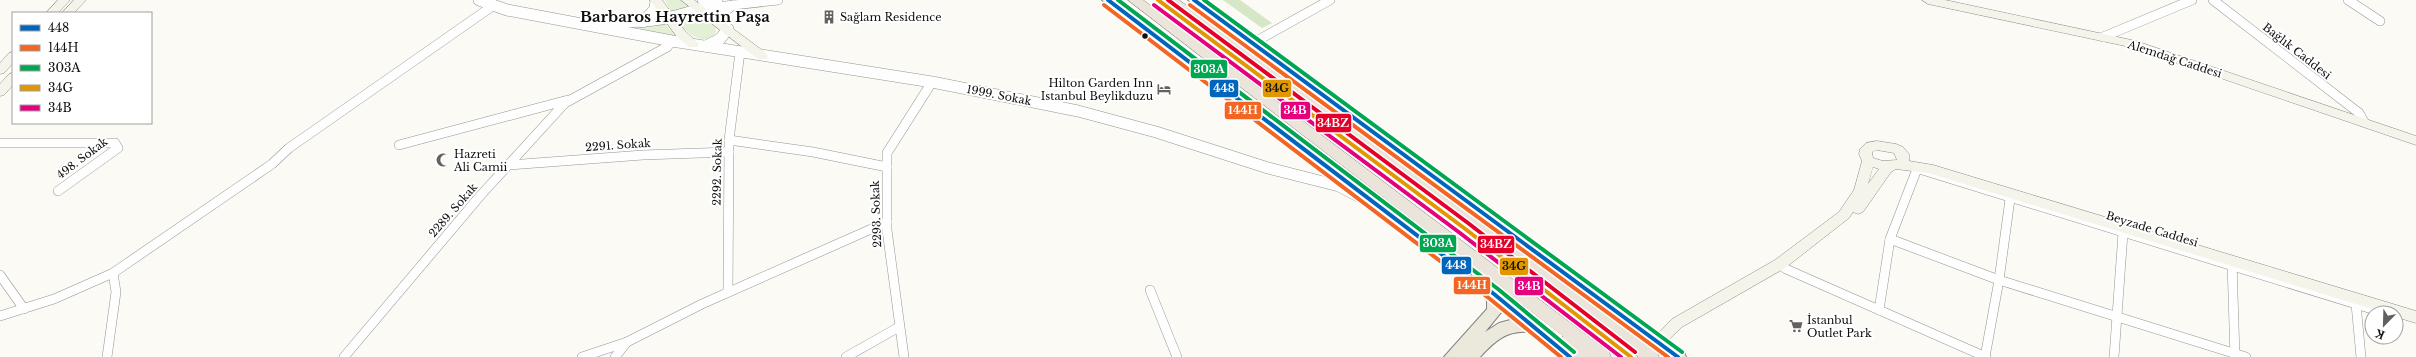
<svg xmlns="http://www.w3.org/2000/svg" width="2416" height="357" font-family="'Libre Baskerville',serif">
	<rect width="100%" height="100%" fill="#fbfaf5"/>
	<!-- green -->
	<g fill="#e4f0d6">
		<polygon points="665,0 680,0 691,8 672,14"/>
		<path d="M694,15L701,17L716,28L715,35C701,45 692,35 681,26L683,20Z"/>
		<polygon points="665,24 678,38 620,27"/>
	</g>
	<!-- forest -->
	<polygon fill="#d5e7c5" points="1223,0 1240,0 1272,23 1262,28"/>
	<g fill="none" stroke-linecap="round" stroke-linejoin="round">
		<!-- minor casing -->
		<g stroke="#959593" stroke-width="10">
			<g id="minor">
				<polyline points="702,0 718,2"/>
				<polyline points="2213,0 2359,113 2364,122"/>
				<polyline points="2348,0 2380,21"/>
				<polyline points="699,9 778,0"/>
				<polyline points="721,24 719,16 733,5"/>
				<polyline points="2103,37 2192,0"/>
				<polyline points="1253,43 1330,0"/>
				<polyline points="729,140 813,152 887,167"/>
				<polyline points="0,143 115,143 118,148 58,191"/>
				<polyline points="399,145 568,100"/>
				<polyline points="509,165 643,155 729,152"/>
				<polyline points="1916,168 2385,313"/>
				<polyline points="1890,239 1999,280 2246,357"/>
				<polyline points="2232,262 2235,357"/>
				<polyline points="1780,264 1786,269 1986,357"/>
				<polyline points="0,275 24,309"/>
				<polyline points="1150,290 1177,357"/>
				<polyline points="728,292 729,140 740,52"/>
				<polyline points="2356,304 2361,357"/>
				<polyline points="1879,310 1890,239 1917,169"/>
				<polyline points="0,316 54,299 113,273 272,164 289,148 494,5"/>
				<polyline points="107,357 116,292 113,273"/>
				<polyline points="344,357 480,196 565,103 667,47 672,41"/>
				<polyline points="582,357 627,342"/>
				<polyline points="615,357 627,342 702,304 887,222"/>
				<polyline points="846,357 899,327"/>
				<polyline points="904,357 887,230 887,153 932,82"/>
				<polyline points="1985,357 1999,280 2010,199"/>
				<polyline points="2114,357 2123,233"/>
			</g>
		</g>
		<!-- tertiary casing -->
		<g stroke="#959593" stroke-width="12">
			<g id="tertiary">
				<polyline points="479,0 507,10 672,41 932,82 1078,111 1156,132 1268,168 1339,186 1364,199"/>
				<path d="M605,21C640,23 665,21 699,9"/>
				<polyline points="643,22 655,9 656,0"/>
				<polyline points="706,46 720,39 728,29"/>
			</g>
		</g>
		<!-- secondary casing -->
		<g stroke="#8c8b89" stroke-width="1">
			<g id="secondary">
				<polygon points="58,0 70,0 58,13 46,13"/>
				<polygon points="74,0 86,0 74,13 62,13"/>
				<polygon points="650,0 662,0 685,31 699,44 697,47 689,47 677,37"/>
				<polygon points="681,0 694,0 766,53 768,56 766,59 758,59"/>
				<polygon points="1922,0 1945,0 2136,41 2416,136 2416,145 2130,47 1928,4"/>
				<polygon points="13,52 13,63 4,73 0,74 0,63 9,53"/>
				<polygon points="13,73 13,85 4,95 0,96 0,84 9,74"/>
				<path d="M1877,141L1896,144L1903,147L1909,154V161L1933,165L2416,311V323L2396,317V313H2385L1928,173L1896,169L1891,172L1863,212L1858,214L1853,212L1849,218L1785,268L1682,327L1662,346L1657,348L1652,346L1650,342L1672,319L1775,260L1839,212L1854,190L1862,161L1859,154L1860,149L1866,143ZM1877,150L1894,153L1897,160L1883,161L1873,158L1872,152ZM1873,167L1879,169L1868,184Z"/>
			</g>
		</g>
		<!-- primary casing -->
		<g stroke="#838280" stroke-width="2">
			<g id="primary">
				<path d="M1102,0H1116L1499,290L1576,352L1578,357H1559L1529,332C1506,330 1494,342 1480,357H1444L1487,309V297ZM1503,310L1514,319L1499,323L1485,332Z"/>
				<polygon points="1188,0 1202,0 1684,352 1686,357 1666,357 1652,347"/>
			</g>
		</g>
		<!-- trunk casing -->
		<g stroke="#838280" stroke-width="1">
			<g id="trunk">
				<polygon points="1128,0 1143,0 1609,352 1611,357 1574,357 1559,341 1563,336"/>
				<polygon points="1163,0 1179,0 1657,352 1659,357 1639,357"/>
			</g>
		</g>
		<!-- minor -->
		<use href="#minor" stroke="#fefefe" stroke-width="9"/>
		<!-- tertiary -->
		<use href="#tertiary" stroke="#fefefe" stroke-width="11"/>
		<!-- secondary -->
		<use href="#secondary" fill="#f5f4eb" fill-rule="evenodd"/>
		<!-- primary -->
		<use href="#primary" fill="#ebe8dc" fill-rule="evenodd"/>
		<!-- trunk -->
		<use href="#trunk" fill="#eae4da" fill-rule="evenodd"/>
		<!-- bus-1 casing -->
		<g stroke="#fff" stroke-width="7">
			<g id="bus-1">
				<polyline points="1108,0 1494,294 1570,357"/>
				<polyline points="1194,0 1678,357"/>
			</g>
		</g>
		<!-- bus-2 casing -->
		<g stroke="#fff" stroke-width="7">
			<g id="bus-2">
				<polyline points="1104,5 1490,299 1561,357"/>
				<polyline points="1190,5 1668,357"/>
			</g>
		</g>
		<!-- bus-3 casing -->
		<g stroke="#fff" stroke-width="7">
			<g id="bus-3">
				<polyline points="1118,0 1498,289 1574,352"/>
				<polyline points="1204,0 1682,352"/>
			</g>
		</g>
		<!-- bus-4 casing -->
		<g stroke="#fff" stroke-width="7">
			<polyline id="bus-4" points="1158,0 1464,228 1631,357"/>
		</g>
		<!-- bus-5 casing -->
		<g stroke="#fff" stroke-width="7">
			<polyline id="bus-5" points="1154,5 1460,233 1621,357"/>
		</g>
		<!-- bus-6 casing -->
		<g stroke="#fff" stroke-width="7">
			<polyline id="bus-6" points="1168,0 1468,223 1635,352"/>
		</g>
		<!-- bus-1 -->
		<use href="#bus-1" stroke="#0065bd" stroke-width="4"/>
		<!-- bus-2 -->
		<use href="#bus-2" stroke="#f26522" stroke-width="4"/>
		<!-- bus-3 -->
		<use href="#bus-3" stroke="#00a651" stroke-width="4"/>
		<!-- bus-4 -->
		<use href="#bus-4" stroke="#e09702" stroke-width="4"/>
		<!-- bus-5 -->
		<use href="#bus-5" stroke="#e5007d" stroke-width="4"/>
		<!-- bus-6 -->
		<use href="#bus-6" stroke="#e4002b" stroke-width="4"/>
	</g>
	<!-- icons -->
	<defs>
		<g id="building-bare" transform="scale(1.08)"><path d="M-4-6H4V6H1V3H-1V6H-4ZM-2.5-4.3h1.7v1.8h-1.7ZM.8-4.3h1.7v1.8H.8ZM-2.5-1h1.7V.8h-1.7ZM.8-1h1.7V.8H.8Z" fill="#626160" stroke="#fff" stroke-width="2.5" paint-order="stroke"/></g>
		<g id="hotel-bare" transform="scale(1.08)"><path d="M-6-4.5h1.5V1H6V5H4.5V3h-9V5H-6ZM-4 0a1.8 1.8 0 1 1 3.6 0ZM.5 0V-2.5h3Q6-2.5 6 0Z" fill="#626160" stroke="#fff" stroke-width="2.5" paint-order="stroke"/></g>
		<g id="mosque-bare" transform="scale(1.08)"><path d="M3.5-4.9A6 6 0 1 0 3.5 4.9A5 5 0 1 1 3.5-4.9Z" fill="#626160" stroke="#fff" stroke-width="2.5" paint-order="stroke"/></g>
		<g id="supermarket-bare" transform="scale(1.08)"><path d="M-6-5.5h2.5l.6 2H6L4.5 2H-2.5L-4.4-4H-6ZM-1.5 3.2a1.3 1.3 0 1 0 .1 0ZM3 3.2a1.3 1.3 0 1 0 .1 0Z" fill="#626160" stroke="#fff" stroke-width="2.5" paint-order="stroke"/></g>
	</defs>
	<g fill-rule="evenodd">
		<use href="#building-bare" x="829" y="17"/>
		<use href="#hotel-bare" x="1164" y="89"/>
		<use href="#mosque-bare" x="443" y="160"/>
		<use href="#supermarket-bare" x="1796" y="326"/>
	</g>
	<!-- markers -->
	<circle fill="#0f0f0f" stroke="#fff" stroke-width="1.5" cx="1145" cy="36" r="3.5"/>
	<g text-anchor="middle" dominant-baseline="central" stroke-width="4" stroke-linejoin="round" paint-order="stroke">
		<!-- poi labels -->
		<g font-size="11" fill="#0f0f0f" stroke="#fff" text-anchor="start">
			<text x="840" y="17">Sağlam Residence</text>
			<text x="1153" y="83" text-anchor="end">Hilton Garden Inn<tspan x="1153" dy="13">Istanbul Beylikduzu</tspan></text>
			<text x="454" y="154">Hazreti<tspan x="454" dy="13">Ali Camii</tspan></text>
			<text x="1807" y="320">İstanbul<tspan x="1807" dy="13">Outlet Park</tspan></text>
		</g>
		<!-- street labels -->
		<g font-size="11" fill="#0f0f0f" stroke="#fff">
			<text transform="translate(2297 51) rotate(38)">Bağlık Caddesi</text>
			<text transform="translate(2175 59) rotate(18)">Alemdağ Caddesi</text>
			<text transform="translate(999 95) rotate(11)">1999. Sokak</text>
			<text transform="translate(618 145) rotate(-4)">2291. Sokak</text>
			<text transform="translate(82 158) rotate(-37)">498. Sokak</text>
			<text transform="translate(717 172) rotate(-89)">2292. Sokak</text>
			<text transform="translate(453 210) rotate(-49)">2289. Sokak</text>
			<text transform="translate(876 214) rotate(-92)">2293. Sokak</text>
			<text transform="translate(2152 229) rotate(17)">Beyzade Caddesi</text>
		</g>
		<!-- district labels -->
		<g font-size="15" font-weight="bold" fill="#0f0f0f" stroke="#fff">
			<text x="675" y="16">Barbaros Hayrettin Paşa</text>
		</g>
	</g>
	<g stroke="#fff" stroke-width="1.5">
		<rect x="1190" y="59" width="38" height="20" rx="4" fill="#00a651"/>
		<rect x="1209" y="79" width="30" height="19" rx="4" fill="#0065bd"/>
		<rect x="1262" y="79" width="30" height="19" rx="4" fill="#e09702"/>
		<rect x="1280" y="101" width="31" height="19" rx="4" fill="#e5007d"/>
		<rect x="1224" y="101" width="38" height="19" rx="4" fill="#f26522"/>
		<rect x="1315" y="113" width="37" height="20" rx="4" fill="#e4002b"/>
		<rect x="1419" y="234" width="38" height="19" rx="4" fill="#00a651"/>
		<rect x="1477" y="235" width="38" height="19" rx="4" fill="#e4002b"/>
		<rect x="1441" y="256" width="31" height="19" rx="4" fill="#0065bd"/>
		<rect x="1499" y="257" width="30" height="19" rx="4" fill="#e09702"/>
		<rect x="1453" y="276" width="38" height="19" rx="4" fill="#f26522"/>
		<rect x="1514" y="276" width="30" height="20" rx="4" fill="#e5007d"/>
	</g>
	<g font-size="11" text-anchor="middle" font-weight="bold" fill="#fff">
		<text x="1209" y="73">303A</text>
		<text x="1224" y="92">448</text>
		<text x="1295" y="114">34B</text>
		<text x="1243" y="114">144H</text>
		<text x="1333" y="127">34BZ</text>
		<text x="1438" y="247">303A</text>
		<text x="1496" y="248">34BZ</text>
		<text x="1456" y="269">448</text>
		<text x="1472" y="289">144H</text>
		<text x="1529" y="290">34B</text>
	</g>
	<g font-size="11" text-anchor="middle" font-weight="bold" fill="#111">
		<text x="1277" y="92">34G</text>
		<text x="1514" y="270">34G</text>
	</g>
	<!-- legend -->
	<rect x="12" y="12" width="140" height="112" fill="#ffffff" stroke="#9f9f9f"/>
	<rect x="20" y="25" width="20" height="6" fill="#0065bd" stroke="#9f9f9f"/>
	<text x="48" y="32" font-size="12" fill="#0f0f0f">448</text>
	<rect x="20" y="45" width="20" height="6" fill="#f26522" stroke="#9f9f9f"/>
	<text x="48" y="52" font-size="12" fill="#0f0f0f">144H</text>
	<rect x="20" y="65" width="20" height="6" fill="#00a651" stroke="#9f9f9f"/>
	<text x="48" y="72" font-size="12" fill="#0f0f0f">303A</text>
	<rect x="20" y="85" width="20" height="6" fill="#e09702" stroke="#9f9f9f"/>
	<text x="48" y="92" font-size="12" fill="#0f0f0f">34G</text>
	<rect x="20" y="105" width="20" height="6" fill="#e5007d" stroke="#9f9f9f"/>
	<text x="48" y="112" font-size="12" fill="#0f0f0f">34B</text>
	<!-- north arrow -->
	<g transform="translate(2384 325) rotate(203)"><circle r="19" fill="#ffffff" stroke="#9f9f9f"/>
	<path d="M0-3L7 15L0 10L-7 15Z" fill="#626160"/>
	<text y="-6" font-size="11" font-weight="bold" text-anchor="middle" fill="#0f0f0f">K</text>
	</g>
</svg>
